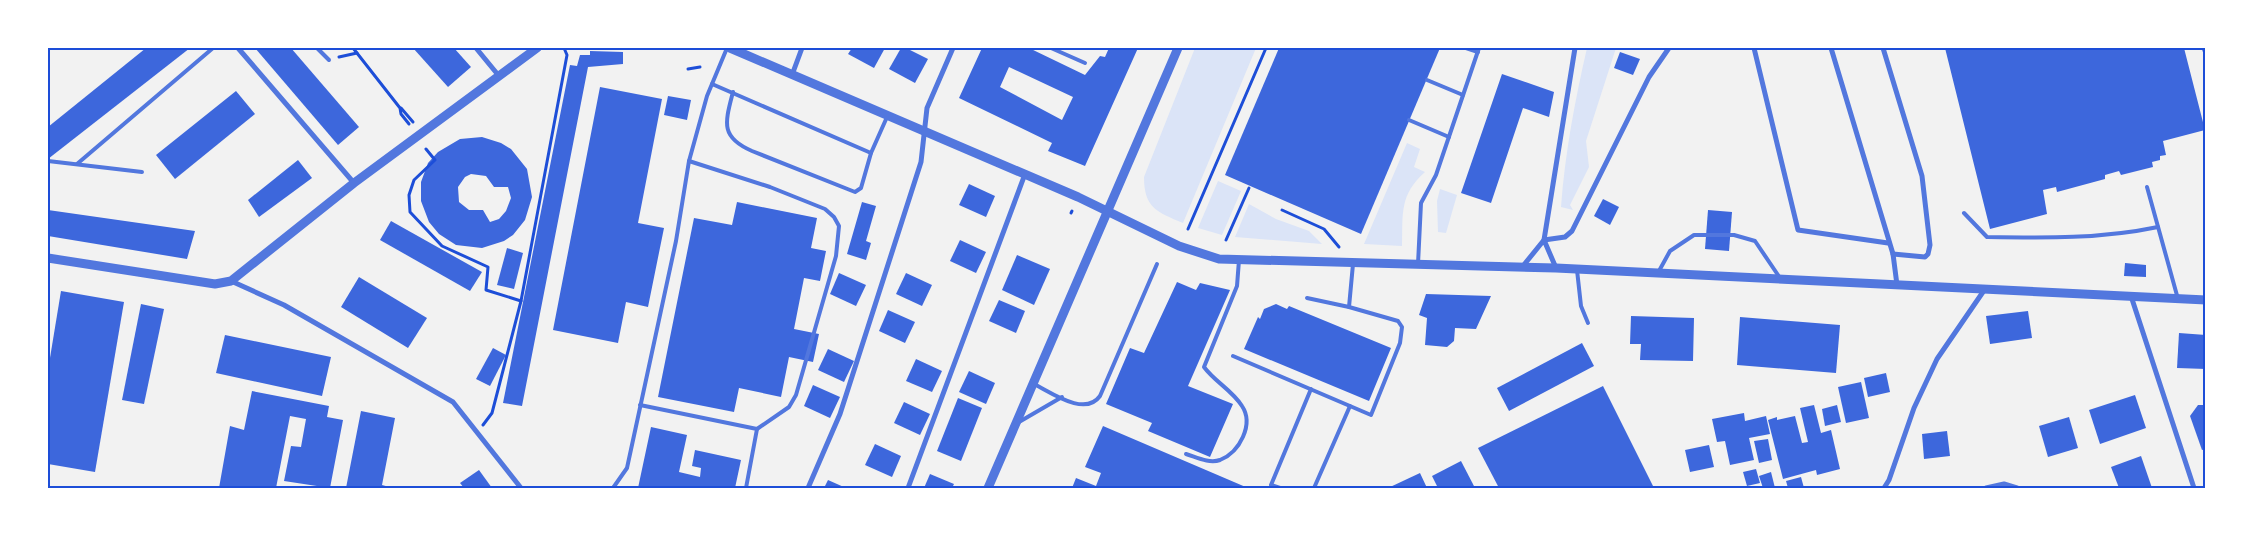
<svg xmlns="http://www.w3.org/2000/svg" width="2253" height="536" font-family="'Noto Sans',sans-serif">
	<rect width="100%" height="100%" fill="#f2f2f2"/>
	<!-- green -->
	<g fill="#dbe4f7">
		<path d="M1195,48H1256L1183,223C1157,212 1144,208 1144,177Z"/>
		<path d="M1587,48H1616L1586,141L1589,167L1570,205L1573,210L1561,207C1565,153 1575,100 1587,48Z"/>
		<path d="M1407,143L1420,149L1414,167L1425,172C1399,195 1403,214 1402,246L1364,244Z"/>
		<polygon points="1218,181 1241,191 1222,235 1198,228"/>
		<polygon points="1440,189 1457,195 1446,233 1438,232 1437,201"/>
		<polygon points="1249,204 1276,219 1309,231 1322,244 1235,237"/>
	</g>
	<!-- building -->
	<g fill="#3d67dc" fill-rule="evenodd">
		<polygon points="146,48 190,48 48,159 48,127"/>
		<polygon points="255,48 291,48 359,127 338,145"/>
		<polygon points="413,48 454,48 471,67 448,87"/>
		<polygon points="852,48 885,48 874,68 848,54"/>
		<polygon points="901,48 906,48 928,59 915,83 889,69"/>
		<path d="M982,48H1029L1085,75L1100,56L1105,57L1109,48H1138L1085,166L1048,151L1052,143L959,98ZM1009,67L1073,97L1062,120L1000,87Z"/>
		<polygon points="1279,48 1440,48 1361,234 1225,175"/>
		<polygon points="1945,48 2184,48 2205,130 2163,141 2166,155 2160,156 2160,160 2152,162 2153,167 2121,175 2119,171 2105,175 2105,179 2057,192 2056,187 2043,190 2047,214 1990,229"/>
		<polygon points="590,51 623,52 623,64 588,67 522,406 503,403 570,65 577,66 580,55 590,55"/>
		<polygon points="1620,52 1640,59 1633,75 1614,68"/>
		<polygon points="1502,74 1554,92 1549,117 1523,108 1491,203 1461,193"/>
		<polygon points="600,87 662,99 638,223 664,228 648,307 626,302 618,343 553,330"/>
		<polygon points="236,91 255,114 175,179 156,155"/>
		<polygon points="668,96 691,100 687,120 664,115"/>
		<path d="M482,137L501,143L511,149L527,169L532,197L525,220L513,235L504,241L482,248L456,245L439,234L429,222L421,201V182L428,163L438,152L460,139ZM471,174L486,176L494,187H508L511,198L506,211L499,219L490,222L483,210H469L459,202L458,187L465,177Z"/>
		<polygon points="298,160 312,178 259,217 248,200"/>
		<polygon points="969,184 995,196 986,217 959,205"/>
		<polygon points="1603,199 1619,207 1610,225 1594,216"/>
		<polygon points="737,202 817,218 811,248 826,251 820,281 804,278 794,329 819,334 813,362 789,357 781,397 739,388 734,412 658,397 694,218 732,225"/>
		<polygon points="862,202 876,206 866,241 871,243 866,260 847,254"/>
		<polygon points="48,210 195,231 187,259 48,236"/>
		<polygon points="1708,210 1732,212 1729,251 1705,249"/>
		<polygon points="391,221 482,272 470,291 380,240"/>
		<polygon points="960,240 986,252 976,273 950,261"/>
		<polygon points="507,248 523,253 514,289 497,285"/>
		<polygon points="1017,255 1050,269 1034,305 1002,290"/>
		<polygon points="2125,263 2146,265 2146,277 2124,276"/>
		<polygon points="839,273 866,285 856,306 830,294"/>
		<polygon points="906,273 932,285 922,306 896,294"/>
		<polygon points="359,277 427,318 408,348 341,307"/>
		<polygon points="1177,282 1196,290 1200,283 1230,290 1188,386 1233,404 1210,457 1148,431 1152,423 1106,404 1130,348 1144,353"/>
		<polygon points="61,291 124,302 95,472 48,464 48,370"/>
		<polygon points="1426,294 1491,296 1476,329 1455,328 1454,341 1447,347 1425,345 1427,318 1419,315"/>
		<polygon points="999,300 1025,311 1016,333 989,321"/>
		<polygon points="141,304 164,309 144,404 122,400"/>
		<polygon points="1276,304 1287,309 1289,306 1391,348 1369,401 1244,349 1258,317 1260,319 1264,309"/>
		<polygon points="888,310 915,322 905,343 879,331"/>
		<polygon points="2028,311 2032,338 1990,344 1986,316"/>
		<polygon points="1631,316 1694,318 1693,361 1640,360 1641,344 1630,344"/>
		<polygon points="1740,317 1840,325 1836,373 1737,365"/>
		<polygon points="2179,333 2206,335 2206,369 2177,368"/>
		<polygon points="225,335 331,357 322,396 216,373"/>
		<polygon points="1582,343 1594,366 1509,411 1497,388"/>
		<polygon points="493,348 506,355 490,386 476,379"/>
		<polygon points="828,349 854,361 844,382 818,370"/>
		<polygon points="916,359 942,371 932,392 906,381"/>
		<polygon points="969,371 995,383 986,404 959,392"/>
		<polygon points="1886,373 1890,392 1868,397 1864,378"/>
		<polygon points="1861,382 1869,418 1846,423 1838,387"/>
		<polygon points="813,385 840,397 830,418 804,406"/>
		<polygon points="1603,386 1654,488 1499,488 1478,448"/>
		<polygon points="252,391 329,406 327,417 343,420 330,488 284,481 291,446 301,447 306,419 290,416 276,488 219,488 230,426 244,430"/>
		<polygon points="2135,395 2146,428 2100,444 2089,410"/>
		<polygon points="958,398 982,408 961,461 937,451"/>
		<polygon points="904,402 930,414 920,435 894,423"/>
		<polygon points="1814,405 1821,433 1831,430 1840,469 1817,475 1816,470 1783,479 1768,420 1777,417 1777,420 1795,416 1802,443 1808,442 1800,408"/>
		<polygon points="1837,405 1841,422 1825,426 1822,409"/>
		<polygon points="2198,405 2206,405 2206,449 2202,450 2190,416"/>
		<polygon points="361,411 395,418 382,485 393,488 346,488"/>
		<polygon points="1744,413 1745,421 1766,416 1770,434 1749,438 1754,460 1730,465 1725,441 1717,442 1712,419"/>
		<polygon points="2069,417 2078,448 2048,457 2039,426"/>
		<polygon points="1103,426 1248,488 1072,488 1076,478 1096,486 1101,473 1085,467"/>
		<polygon points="651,427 687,435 679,472 700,477 701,468 692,466 695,450 741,460 735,488 638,488"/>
		<polygon points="1947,431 1950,456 1924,459 1922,434"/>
		<polygon points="1768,439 1772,460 1759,463 1754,441"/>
		<polygon points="875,444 901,456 892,477 865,465"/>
		<polygon points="1709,445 1714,467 1690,472 1685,450"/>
		<polygon points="2141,456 2152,488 2119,488 2111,467"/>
		<polygon points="1461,461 1475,488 1438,488 1432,476"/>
		<polygon points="1756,469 1760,483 1747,486 1743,472"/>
		<polygon points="479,470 492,488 464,488 460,483"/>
		<polygon points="1771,472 1775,488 1763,488 1759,476"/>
		<polygon points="1420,473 1427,488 1388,488"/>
		<polygon points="930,474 954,484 952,488 924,488"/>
		<polygon points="1801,477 1804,488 1788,488 1786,481"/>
		<polygon points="828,480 846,488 824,488"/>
	</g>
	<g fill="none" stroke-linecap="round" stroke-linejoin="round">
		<!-- path -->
		<g stroke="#1d4ed8" stroke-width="3">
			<polyline points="353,48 400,108 401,114 409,124"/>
			<polyline points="339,57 357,53"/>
			<polyline points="688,69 700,67"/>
			<polyline points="401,108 413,122"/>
			<polyline points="426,149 435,160 414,180 409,195 410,212 442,246 488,267 486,290 521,301"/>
			<polyline points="1282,210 1324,229 1339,247"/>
			<polyline points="1071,213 1072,211"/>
			<polyline points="1188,229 1266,48"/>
			<polyline points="1226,240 1249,188"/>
			<polyline points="483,425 492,413 521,301 567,55 564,48"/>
		</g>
		<!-- service -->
		<g stroke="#5277de" stroke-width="4">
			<polyline points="317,48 329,60"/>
			<polyline points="1051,48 1085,63"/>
			<polyline points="1466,48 1478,52"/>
			<polyline points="1427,80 1463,95"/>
			<polyline points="712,84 871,153 887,117"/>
			<path d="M733,92C725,123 720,137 752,151L855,192L861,188L871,153"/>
			<polyline points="1409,120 1449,137"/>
			<polyline points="48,161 142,172"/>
			<polyline points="689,161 770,187 825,209 834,217 839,226 836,256 796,395 789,407 757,429"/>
			<polyline points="77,164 213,48"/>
			<polyline points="2147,187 2178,299"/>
			<path d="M1964,213L1987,237C2045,238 2101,239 2158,227"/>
			<polyline points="1418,264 1421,203 1436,175 1479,48"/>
			<polyline points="1577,270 1581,306 1588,323"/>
			<polyline points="1659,271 1670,251 1694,235 1734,235 1755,241 1780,278"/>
			<polyline points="1307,298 1349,307"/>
			<polyline points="1233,356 1371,415 1400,343 1402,327 1398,321 1349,307 1353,264"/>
			<path d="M1034,384C1052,393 1085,417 1100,396L1157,264"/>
			<polyline points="640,405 757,429 746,488"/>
			<polyline points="1019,422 1062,397"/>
			<path d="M1186,454C1196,457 1209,464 1220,460C1240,452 1254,424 1242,406C1232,390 1215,382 1204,367L1237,286L1239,260"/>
			<polyline points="613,488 627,468 676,241 689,161 707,96 727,48"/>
			<polyline points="1280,488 1271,485 1311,389"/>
			<polyline points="1314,488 1350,406"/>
		</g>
		<!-- minor -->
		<g stroke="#5277de" stroke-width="5">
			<polyline points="238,48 354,183"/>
			<polyline points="476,48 499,76"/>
			<polyline points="1575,48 1544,240 1565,237 1572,231 1649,77 1669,48"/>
			<polyline points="1754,48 1798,230 1888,243"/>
			<polyline points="1831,48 1893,254 1897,285"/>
			<polyline points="1883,48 1922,176 1930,245 1928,254 1925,257 1893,254"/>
			<polyline points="2204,48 2206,53"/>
			<polyline points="792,75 802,48"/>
			<polyline points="1523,266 1544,240 1556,268"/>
			<polyline points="231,281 284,305 453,402 521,488"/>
			<polyline points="2131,296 2194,488"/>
			<polyline points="808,488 840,414 921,162 927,108 953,48"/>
			<polyline points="908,488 1025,174"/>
			<polyline points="1884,488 1889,480 1914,408 1937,359 1985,289"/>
			<polyline points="1986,488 2004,484 2017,488"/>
		</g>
		<!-- tertiary -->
		<g stroke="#5277de" stroke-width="9">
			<polyline points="730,48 1078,197 1179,246 1219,259 1556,268 2206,300"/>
			<polyline points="48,258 215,284 231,281 354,183 537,48"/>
			<polyline points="988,488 1178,48"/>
		</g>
	</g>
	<!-- border -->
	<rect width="2253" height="536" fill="none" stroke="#ffffff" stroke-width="98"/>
	<rect x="49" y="49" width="2155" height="438" fill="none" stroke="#1d4ed8" stroke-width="2"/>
</svg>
